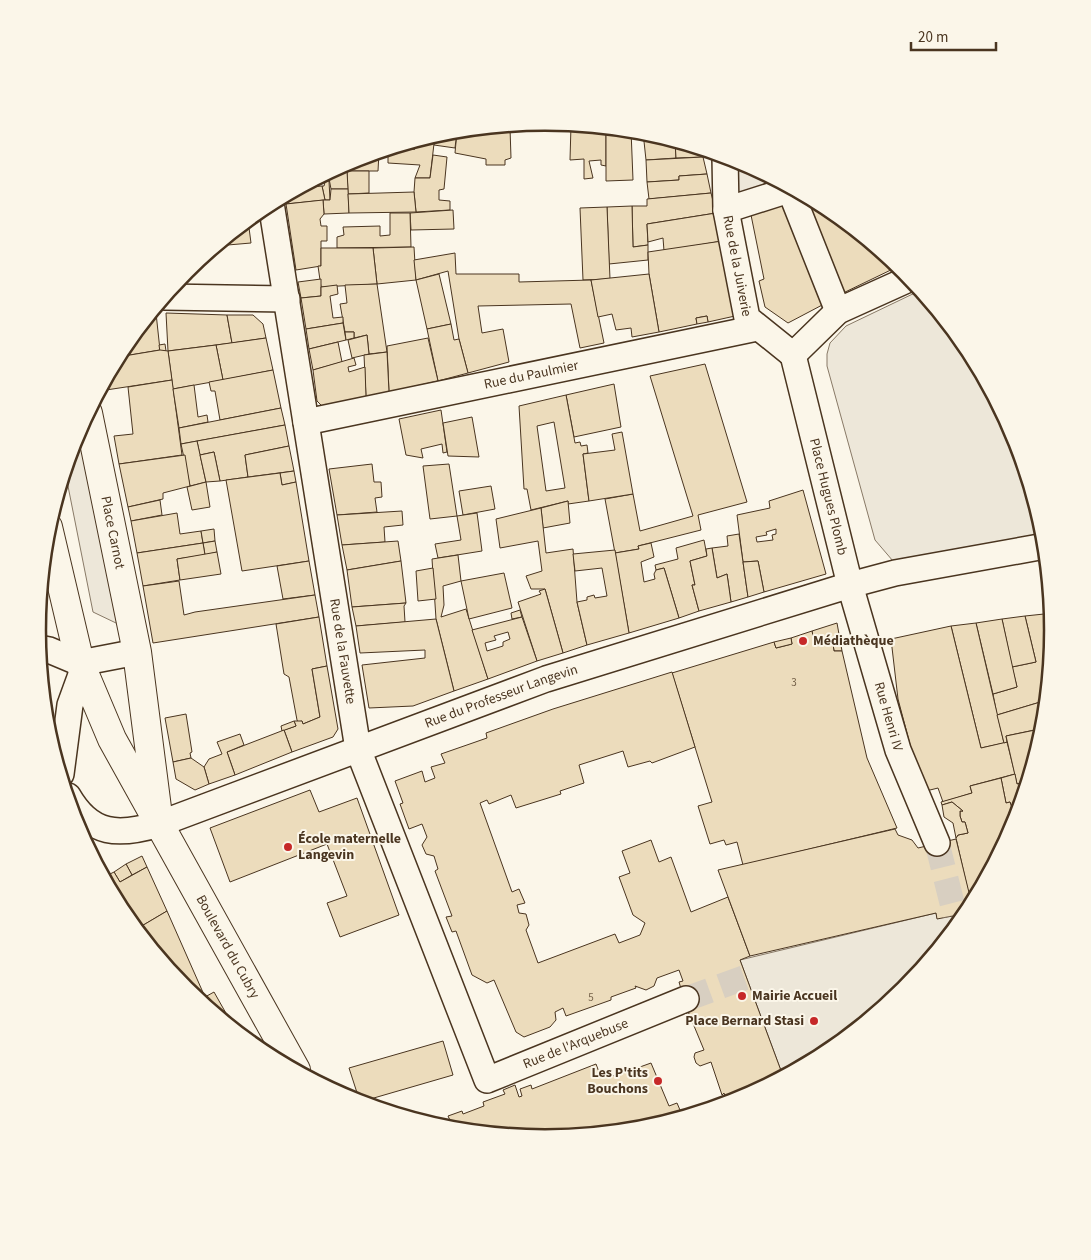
<svg xmlns="http://www.w3.org/2000/svg" width="1091" height="1260" font-family="'Source Sans 3',sans-serif">
	<rect width="100%" height="100%" fill="#fbf6e9"/>
	<!-- parking -->
	<g fill="#ede7d9" stroke="#887966">
		<polygon points="709,151 740,161 798,192 726,210"/>
		<polygon points="921,290 968,348 1015,436 1043,527 1030,537 893,561 875,540 827,366 827,354 830,343 846,326"/>
		<polygon points="92,406 139,634 93,612 65,471 76,435"/>
		<polygon points="936,913 937,918 968,913 904,989 827,1053 783,1076 740,960"/>
	</g>
	<!-- building -->
	<g fill="#ecdcbc" stroke="#4a3520" fill-rule="evenodd">
		<polygon points="571,125 606,128 606,166 601,165 601,160 589,161 593,178 584,179 584,159 570,160"/>
		<polygon points="502,126 510,128 511,158 505,160 505,165 486,165 486,159 455,153 457,131"/>
		<polygon points="606,128 631,130 633,180 606,181"/>
		<polygon points="457,131 455,148 434,145 435,135"/>
		<polygon points="643,132 675,141 676,158 646,160"/>
		<polygon points="435,135 430,178 415,178 420,165 388,163 388,149 415,149 415,141"/>
		<polygon points="415,141 415,149 392,148"/>
		<polygon points="675,141 701,149 703,157 676,158"/>
		<polygon points="379,152 378,171 347,171 346,163"/>
		<polygon points="433,155 447,157 444,189 439,190 439,200 450,201 450,210 416,212 414,192 415,178 430,178"/>
		<polygon points="703,157 707,174 679,176 679,180 647,182 646,160"/>
		<polygon points="346,163 347,171 328,173"/>
		<polygon points="347,171 369,171 369,193 348,194"/>
		<polygon points="347,171 348,189 331,189 328,173"/>
		<polygon points="707,174 711,193 649,199 647,182 679,180 679,176"/>
		<polygon points="313,181 315,186 300,188"/>
		<polygon points="329,181 330,200 325,200 322,186 324,186 325,182"/>
		<polygon points="322,186 325,200 286,204 285,196 300,188"/>
		<polygon points="331,189 348,189 349,213 324,214 323,200 330,200"/>
		<polygon points="414,192 416,212 349,213 348,194"/>
		<polygon points="711,193 716,213 647,224 648,245 633,247 632,206 647,206 647,199"/>
		<polygon points="803,195 828,208 896,264 897,267 839,295"/>
		<polygon points="323,200 324,214 320,219 321,226 327,226 327,241 321,241 321,266 296,270 286,204"/>
		<polygon points="778,200 787,205 826,303 788,323 765,307 759,281 764,279 751,215 754,209"/>
		<polygon points="632,206 633,247 648,245 648,260 609,264 607,207"/>
		<polygon points="607,207 610,279 583,280 580,208"/>
		<polygon points="453,210 454,229 411,230 410,213"/>
		<polygon points="390,213 410,213 411,247 337,248 337,237 344,235 343,227 380,226 380,236 390,235"/>
		<polygon points="716,213 722,241 664,251 663,238 648,242 647,224"/>
		<polygon points="248,220 251,243 216,246"/>
		<polygon points="722,241 735,316 708,322 707,316 696,318 697,324 659,332 649,274 648,252"/>
		<polygon points="414,247 416,280 377,284 373,248"/>
		<polygon points="321,248 373,248 377,284 321,287 318,266 321,266"/>
		<polygon points="455,253 456,274 519,274 519,282 591,280 604,343 580,348 571,304 478,306 482,333 503,329 509,362 468,373 459,339 448,271 416,280 414,260"/>
		<polygon points="439,274 451,324 427,329 416,280"/>
		<polygon points="649,274 659,332 632,337 631,328 616,330 612,314 598,317 591,280"/>
		<polygon points="321,279 321,296 301,298 298,282"/>
		<polygon points="377,284 387,352 369,354 367,335 354,338 354,332 345,332 340,304 347,303 345,285"/>
		<polygon points="337,285 338,294 330,296 333,318 343,317 343,323 306,329 301,298 321,296 321,287"/>
		<polygon points="152,313 156,313 160,350 118,357"/>
		<polygon points="166,313 227,315 232,343 168,351"/>
		<polygon points="227,315 253,315 263,324 266,338 232,343"/>
		<polygon points="707,316 708,322 697,324 696,318"/>
		<polygon points="343,323 346,340 309,349 306,329"/>
		<polygon points="451,324 454,340 459,339 468,373 438,381 427,329"/>
		<polygon points="345,332 354,332 354,338 346,340"/>
		<polygon points="367,335 369,354 352,358 348,340"/>
		<polygon points="266,338 273,370 223,380 216,345"/>
		<polygon points="428,338 438,381 389,392 387,346"/>
		<polygon points="338,342 342,362 313,370 309,349"/>
		<polygon points="165,344 166,351 160,352 159,345"/>
		<polygon points="216,345 223,380 173,389 168,351"/>
		<polygon points="160,350 168,351 172,380 106,390 105,382 118,357"/>
		<polygon points="387,352 389,392 366,397 364,355"/>
		<polygon points="354,358 356,365 348,367 349,372 365,367 366,397 323,407 317,401 313,370"/>
		<polygon points="705,364 747,502 698,515 701,530 638,546 639,549 615,553 605,499 633,494 640,531 693,516 650,376"/>
		<polygon points="273,370 281,408 220,420 215,391 211,391 209,382"/>
		<polygon points="172,380 182,455 119,464 114,436 133,434 128,387"/>
		<polygon points="614,384 621,427 574,437 566,395"/>
		<polygon points="194,385 198,417 207,415 208,422 179,428 173,389"/>
		<path d="M566,395L575,443L580,442L581,446L587,445L588,453L583,454L589,501L568,504V501L531,510L527,489H524L519,406ZM554,422L565,488L546,491L537,426Z"/>
		<polygon points="281,408 285,425 181,444 179,428"/>
		<polygon points="441,410 447,452 443,453 442,444 421,449 423,458 406,455 399,419"/>
		<polygon points="472,417 479,457 448,456 443,423"/>
		<polygon points="285,425 289,446 245,455 248,477 220,481 214,452 200,455 197,441"/>
		<polygon points="622,432 633,494 589,501 583,454 615,450 612,434"/>
		<polygon points="197,441 206,482 190,486 181,444"/>
		<polygon points="289,446 294,471 248,477 245,455"/>
		<polygon points="214,452 220,481 206,482 200,455"/>
		<polygon points="185,455 190,486 163,493 163,499 128,507 119,464"/>
		<polygon points="372,464 374,482 381,482 382,497 375,498 377,512 337,515 329,469"/>
		<polygon points="449,464 457,516 430,519 423,466"/>
		<polygon points="294,471 296,482 282,485 280,473"/>
		<polygon points="280,473 282,485 296,482 309,561 242,571 226,480"/>
		<polygon points="206,482 210,507 192,510 187,487"/>
		<polygon points="491,486 495,509 463,515 459,491"/>
		<path d="M803,490L826,574L764,592L758,561L743,562L737,515L770,508L769,501ZM776,529V534L772,535L773,540L757,542L756,537L767,535L766,532Z"/>
		<polygon points="160,500 162,515 131,521 128,507"/>
		<polygon points="568,501 570,523 543,528 541,508"/>
		<polygon points="541,508 546,553 573,549 577,602 587,645 563,653 545,589 531,589 526,576 542,571 538,541 500,548 496,519"/>
		<polygon points="402,511 403,525 384,527 385,542 342,545 337,515"/>
		<polygon points="177,513 180,534 201,531 203,543 137,553 131,521"/>
		<polygon points="477,513 482,551 438,558 435,544 461,540 457,516"/>
		<polygon points="214,529 215,541 203,543 201,531"/>
		<polygon points="739,534 748,597 731,602 727,574 717,578 712,548 728,546 727,536"/>
		<polygon points="704,540 707,556 690,561 695,585 692,585 699,611 679,618 664,568 656,570 655,565 678,559 676,548"/>
		<polygon points="215,541 217,552 205,555 203,543"/>
		<polygon points="398,541 401,561 347,570 342,545"/>
		<polygon points="203,543 205,555 177,559 180,580 143,586 137,553"/>
		<polygon points="651,543 654,557 641,562 644,582 655,579 654,574 656,570 664,568 679,618 629,633 615,553 639,549 638,546"/>
		<polygon points="712,548 717,578 727,574 731,602 699,611 692,585 695,585 690,561 707,556 706,549"/>
		<polygon points="615,550 629,633 587,645 577,602 587,600 587,597 594,595 595,598 607,596 602,568 575,571 573,554"/>
		<polygon points="217,552 221,574 180,580 177,559"/>
		<polygon points="458,555 461,581 443,586 444,605 441,617 466,609 488,679 454,691 436,619 432,559"/>
		<polygon points="309,561 315,595 283,599 277,566"/>
		<polygon points="401,561 406,603 352,607 347,570"/>
		<polygon points="758,561 764,592 748,597 743,562"/>
		<polygon points="433,568 436,599 418,601 416,571"/>
		<polygon points="504,573 512,608 469,619 461,581"/>
		<polygon points="179,581 184,615 195,612 315,595 319,617 153,643 143,586"/>
		<polygon points="545,589 563,653 537,661 518,602 541,594 539,591"/>
		<polygon points="406,603 404,606 405,622 356,626 352,607"/>
		<polygon points="520,610 522,617 512,619 511,613"/>
		<polygon points="1044,614 1052,619 1053,630 1047,700 997,715 993,694 1017,687 1012,667 1036,662 1025,616"/>
		<polygon points="1025,616 1036,662 1012,667 1002,619"/>
		<polygon points="319,617 327,666 312,669 320,717 303,724 302,721 298,722 297,720 289,677 284,674 276,624"/>
		<path d="M522,617L537,661L488,679L472,630ZM508,632L510,639L503,642V646L487,651L485,643L496,640L494,636Z"/>
		<polygon points="436,619 454,691 413,706 369,708 362,665 425,658 425,650 360,653 356,626"/>
		<polygon points="1002,619 1017,687 993,694 976,623"/>
		<polygon points="837,623 842,651 834,651 833,644 826,640 819,642 817,636 813,636 812,631"/>
		<polygon points="976,623 1004,743 981,748 951,626"/>
		<polygon points="951,626 981,748 1007,742 1015,774 970,786 972,793 943,802 938,788 926,791 913,756 898,699 891,639"/>
		<polygon points="812,631 813,636 817,636 819,642 822,640 830,641 833,644 834,651 842,651 867,758 897,828 743,865 737,842 726,845 724,840 710,844 698,806 712,802 672,673 774,642 776,648 792,644 791,638"/>
		<polygon points="791,638 792,644 776,648 774,642"/>
		<polygon points="327,666 338,729 333,737 292,752 284,730 296,726 294,721 302,721 303,724 320,717 312,669"/>
		<polygon points="42,672 48,677 45,701"/>
		<polygon points="672,672 695,747 652,763 650,761 628,767 623,751 579,765 584,783 560,791 561,794 516,808 511,795 489,804 487,800 480,803 512,892 519,889 525,903 517,905 519,913 526,914 529,925 526,930 538,963 615,934 619,943 640,935 645,923 633,915 619,877 630,873 622,851 651,840 659,862 671,857 691,912 728,897 750,956 740,960 783,1076 740,1099 727,1103 724,1093 722,1095 711,1062 700,1066 696,1063 694,1057 695,1053 704,1050 687,1009 679,982 683,981 679,970 657,978 654,986 646,990 635,986 636,988 611,997 611,1000 566,1016 563,1008 555,1012 556,1020 550,1027 524,1037 516,1032 494,980 487,983 472,975 456,931 452,932 446,917 452,916 435,871 438,869 434,856 426,854 422,845 427,837 422,824 409,829 400,804 403,803 395,781 422,771 425,782 435,778 431,767 445,763 441,754 487,738 486,733 553,709"/>
		<polygon points="1047,700 1044,728 1006,736 1007,742 1004,743 997,715"/>
		<polygon points="186,714 192,752 190,753 191,758 173,762 165,718"/>
		<polygon points="294,721 296,726 282,731 281,726"/>
		<polygon points="1040,729 1041,737 1028,781 1017,784 1006,736"/>
		<polygon points="284,730 292,752 235,775 227,752"/>
		<polygon points="240,734 244,745 227,752 235,775 209,784 204,767 209,759 222,754 217,742"/>
		<polygon points="191,758 204,767 209,784 195,790 176,779 173,762"/>
		<polygon points="1015,774 1017,784 1028,781 1020,806 1012,808 1010,802 1006,803 1001,778"/>
		<polygon points="1001,778 1006,803 1010,802 1012,808 1020,806 1015,825 971,904 956,838 958,835 968,833 965,822 962,822 960,816 960,811 963,811 952,802 942,805 941,802 972,793 970,786"/>
		<polygon points="310,790 319,812 357,798 399,915 340,937 327,903 347,896 327,844 230,882 210,828"/>
		<polygon points="952,802 963,811 960,811 960,816 962,822 965,822 968,833 958,835 956,838 953,823 944,817 942,805"/>
		<polygon points="895,829 898,835 912,840 918,848 956,839 972,905 968,913 937,919 936,913 750,956 718,870"/>
		<polygon points="142,856 147,867 132,875 126,864"/>
		<polygon points="126,864 132,875 120,882 114,872"/>
		<polygon points="147,867 167,911 140,927 142,935 123,912 104,877 114,872 120,882"/>
		<polygon points="167,911 205,997 214,992 227,1015 222,1018 186,989 142,935 140,927"/>
		<polygon points="443,1041 453,1075 360,1102 349,1068"/>
		<polygon points="651,1063 669,1106 677,1103 683,1117 644,1128 616,1131 614,1126 598,1133 545,1138 454,1129 448,1116 462,1111 463,1114 484,1106 483,1102 505,1094 503,1090 515,1085 519,1097 522,1096 520,1089 531,1085 532,1089 596,1064 599,1072 615,1076"/>
		<polygon points="446,1121 449,1129 442,1127 440,1123"/>
	</g>
	<g fill="none" stroke-linecap="round" stroke-linejoin="round">
		<!-- street-tunnel -->
		<g stroke="#d8cfc1" stroke-width="25" stroke-dasharray="25 12" stroke-linecap="butt">
			<polyline points="937,843 955,915"/>
			<polyline points="686,999 746,977"/>
		</g>
		<!-- street casing -->
		<g stroke="#4a3520" stroke-width="28">
			<g id="street">
				<path id="s1" d="M725,156L726,210L747,318L793,355"/>
				<polyline points="790,190 838,311"/>
				<path id="s2" d="M271,203L358,749L487,1080L686,999"/>
				<polyline points="726,210 792,189"/>
				<polyline points="165,297 287,299"/>
				<path id="s3" d="M793,355L850,585L898,750L937,843"/>
				<polyline points="793,355 838,311 911,278"/>
				<path id="s4" d="M306,422L757,328"/>
				<polyline points="39,648 49,650 80,663 137,652"/>
				<polyline points="61,774 70,705 82,672"/>
				<path id="s5" d="M68,796C91,836 119,836 159,824L546,679L850,585L895,573L1045,546"/>
			</g>
		</g>
		<!-- secondary casing -->
		<g stroke="#4a3520" stroke-width="30">
			<g id="secondary">
				<path id="s6" d="M88,413L137,652L157,808"/>
				<path id="s7" d="M48,527L80,663L112,739L296,1070"/>
			</g>
		</g>
		<!-- street -->
		<use href="#street" stroke="#fbf6e9" stroke-width="25"/>
		<!-- secondary -->
		<use href="#secondary" stroke="#fbf6e9" stroke-width="28"/>
	</g>
	<!-- markers -->
	<g fill="#c62828" stroke="#fbf6e9" stroke-width="2">
		<circle cx="803" cy="641" r="5"/>
		<circle cx="288" cy="847" r="5"/>
		<circle cx="742" cy="996" r="5"/>
		<circle cx="814" cy="1021" r="5"/>
		<circle cx="658" cy="1081" r="5"/>
	</g>
	<g text-anchor="middle" dominant-baseline="central" stroke-width="4" stroke-linejoin="round" paint-order="stroke">
		<!-- number labels -->
		<g font-size="11" fill="#725f47">
			<text x="794" y="682">3</text>
			<text x="591" y="997">5</text>
		</g>
		<!-- street labels -->
		<g font-size="14" fill="#4a3520" stroke="#fbf6e9">
			<text stroke="none"><textPath href="#s1" startOffset="111">Rue de la Juiverie</textPath></text>
			<text stroke="none"><textPath href="#s4" startOffset="230">Rue du Paulmier</textPath></text>
			<text stroke="none"><textPath href="#s3" startOffset="146">Place Hugues Plomb</textPath></text>
			<text stroke="none"><textPath href="#s6" startOffset="122">Place Carnot</textPath></text>
			<text stroke="none"><textPath href="#s2" startOffset="454">Rue de la Fauvette</textPath></text>
			<text stroke="none"><textPath href="#s5" startOffset="471">Rue du Professeur Langevin</textPath></text>
			<text stroke="none"><textPath href="#s3" startOffset="374">Rue Henri IV</textPath></text>
			<text stroke="none"><textPath href="#s7" startOffset="460">Boulevard du Cubry</textPath></text>
			<text stroke="none"><textPath href="#s2" startOffset="1004">Rue de l'Arquebuse</textPath></text>
		</g>
		<!-- poi labels -->
		<g font-size="14" font-weight="bold" fill="#4a3520" stroke="#fbf6e9" text-anchor="start">
			<text x="813" y="641">Médiathèque</text>
			<text x="298" y="839">École maternelle<tspan x="298" dy="16">Langevin</tspan></text>
			<text x="752" y="996">Mairie Accueil</text>
			<text x="804" y="1021" text-anchor="end">Place Bernard Stasi</text>
			<text x="648" y="1073" text-anchor="end">Les P'tits<tspan x="648" dy="16">Bouchons</tspan></text>
		</g>
	</g>
	<!-- crop -->
	<path d="M0 0H1091V1260H0ZM46 630a499 499 0 1 1 998 0a499 499 0 1 1-998 0Z" fill="#fbf6e9" fill-rule="evenodd"/>
	<path fill="none" stroke="#4a3520" stroke-width="2.5" d="M46 630a499 499 0 1 1 998 0a499 499 0 1 1-998 0Z"/>
	<!-- scale -->
	<path d="M911 42v8h85v-8" fill="none" stroke="#4a3520" stroke-width="2.5"/>
	<text x="918" y="42" font-size="15" fill="#4a3520" stroke="#fbf6e9" stroke-width="4" paint-order="stroke">20 m</text>
</svg>
